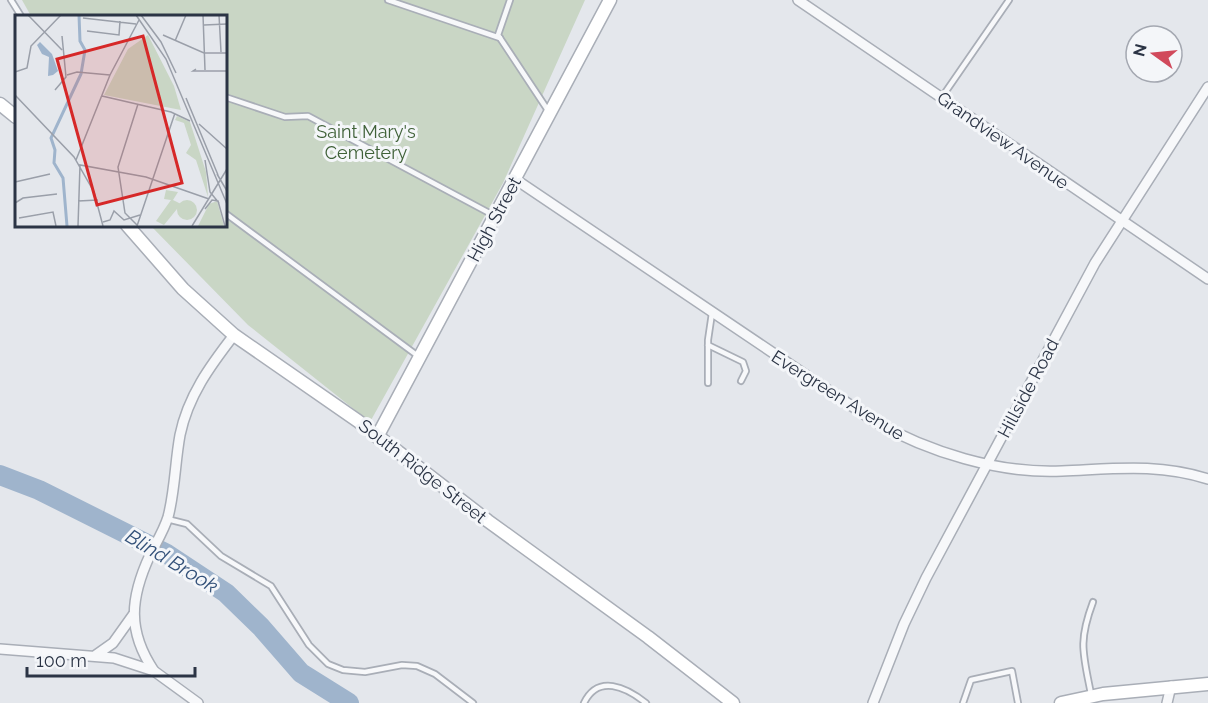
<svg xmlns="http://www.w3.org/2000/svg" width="1208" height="703" font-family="Raleway,sans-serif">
	<rect width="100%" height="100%" fill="#e4e7ec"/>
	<!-- green -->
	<polygon fill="#c9d6c5" points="22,0 585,0 503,183 370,422 248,325 150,225 225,225 225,16 31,16"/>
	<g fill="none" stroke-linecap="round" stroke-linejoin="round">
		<!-- river -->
		<polyline stroke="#9fb4cc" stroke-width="20" points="0,475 39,490 167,554 226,593 261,627 301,673 349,703"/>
		<!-- lane casing -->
		<g stroke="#a9aeb7" stroke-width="8">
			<g id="lane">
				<polyline points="11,0 21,16"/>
				<polyline points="388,0 500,38"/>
				<polyline points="510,0 498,35 549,112"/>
				<polyline points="225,97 285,117 308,116 493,215"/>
				<polyline points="942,97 1009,0"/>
				<polyline points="225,213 418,356"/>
				<polyline points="708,345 743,362 746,371 741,381"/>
				<polyline points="708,383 708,340 712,313"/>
				<polyline points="167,519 187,524 221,556 271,586 309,645 328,664 343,670 365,672 402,665 417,666 435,674 473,703"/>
				<path d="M1091,694C1083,653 1078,642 1093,602"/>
				<path d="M584,703C598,674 626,687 646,703"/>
				<polyline points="963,703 971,680 1012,671 1018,703"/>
			</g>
		</g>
		<!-- street casing -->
		<g stroke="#a9aeb7" stroke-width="12">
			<g id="street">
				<polyline points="798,0 1208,279"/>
				<path d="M515,179L874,421C928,452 999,474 1062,471C1114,469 1157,463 1208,479"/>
				<polyline points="0,649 114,658 154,671 198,703"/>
				<polyline points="96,655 113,643 133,615"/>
				<path d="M154,671C127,631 130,598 150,555C156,543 164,530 168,517C175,491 175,462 180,435C188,396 210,366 234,335"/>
				<polyline points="873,703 904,624 926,578 1095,263 1208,87"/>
				<polyline points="1167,703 1171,686"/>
			</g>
		</g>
		<!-- secondary casing -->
		<g stroke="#a9aeb7" stroke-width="15">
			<g id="secondary">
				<polyline points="0,104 16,117"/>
				<polyline points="127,225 183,289 234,335 358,421 488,521 648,637 733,703"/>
				<polyline points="377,437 610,0"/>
				<polyline points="1061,703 1103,694 1208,684"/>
			</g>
		</g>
		<!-- lane -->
		<use href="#lane" stroke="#f7f8fa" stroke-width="4.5"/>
		<!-- street -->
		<use href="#street" stroke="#f7f8fa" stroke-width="9"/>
		<!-- secondary -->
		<use href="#secondary" stroke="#fff" stroke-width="12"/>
	</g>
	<g text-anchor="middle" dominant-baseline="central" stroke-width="6" stroke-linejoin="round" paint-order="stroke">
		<!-- park labels -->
		<g font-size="18" fill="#3f6138" stroke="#f4f6f9">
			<text x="366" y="131">Saint Mary's<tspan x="366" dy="21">Cemetery</tspan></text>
		</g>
		<!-- street labels -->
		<g font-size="18" fill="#2b3445" stroke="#f4f6f9">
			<text transform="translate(1003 140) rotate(35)">Grandview Avenue</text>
			<text transform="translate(494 219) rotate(-62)">High Street</text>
			<text transform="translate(1028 388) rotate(-62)">Hillside Road</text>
			<text transform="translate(838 395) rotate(32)">Evergreen Avenue</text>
			<text transform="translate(423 471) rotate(38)">South Ridge Street</text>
		</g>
		<!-- water labels -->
		<g font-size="20" font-style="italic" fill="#34527a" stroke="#f4f6f9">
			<text transform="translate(172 561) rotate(31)">Blind Brook</text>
		</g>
	</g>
	<!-- overview -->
	<g transform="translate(15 15)">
		<rect width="212" height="212" fill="#e4e7ec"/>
		<path d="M133,20L159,71L166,95L89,80L113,34ZM162,101L175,107L191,157L193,182L181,145L171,138L176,130L169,108L160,105ZM151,175L163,177L158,185L166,189L149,210L141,206L156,185L149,184ZM162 195a10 10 0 1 1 20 0a10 10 0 1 1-20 0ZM202,186L209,211H183L194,189Z" fill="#c9d6c5"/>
		<path d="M25,27L37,39L43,56L38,60L33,61L34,42L27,39L22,30Z" fill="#9fb4cc"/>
		<path fill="none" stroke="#9fb4cc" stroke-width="3" d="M52,211L48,163L39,148L40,135L36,123L66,59L70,35L65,26L64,0"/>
		<path fill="none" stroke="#9a9fa9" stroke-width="1.5" d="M13,0L47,35M121,0L151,44L212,189M126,0L146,27L161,58M188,0L190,55M204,0L206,37M68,3L121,9M189,10L212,9M72,16L104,20L105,6M148,20L189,38H212M160,26L171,0M181,54L178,56H212M0,57L12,53L16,31L46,0M52,60L62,57L95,60M40,75L51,62L47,21M0,80L59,142L79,177L88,211M87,81L156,97L175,106M171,83L203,160M184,109L212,134M61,145L95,60L124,5M190,145L195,177L204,188M202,159L212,176M0,167L35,159M63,186L83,185M0,188L8,183L42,179M190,194L197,185L203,186L210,211M4,203L38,197L41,211M88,207L95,205L99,196L109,205L125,200M122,210L110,198L103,152L123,89M63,211L65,150L131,162L194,184M122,211L160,98M177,211L212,154"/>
		<path fill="#d62828" fill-opacity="0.15" stroke="#d62828" stroke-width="3" d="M128,21L167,168L82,190L42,44Z"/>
		<rect width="212" height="212" fill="none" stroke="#2b3445" stroke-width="3"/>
	</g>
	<!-- north arrow -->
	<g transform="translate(1154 54) rotate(285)"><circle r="28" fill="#f4f6f9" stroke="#a4a8b1" stroke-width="1.5"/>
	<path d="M0-4.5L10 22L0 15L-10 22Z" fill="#d1495b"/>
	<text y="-9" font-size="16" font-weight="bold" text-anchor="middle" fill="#2b3445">N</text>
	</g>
	<!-- scale -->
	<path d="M27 667v9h168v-9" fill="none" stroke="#2b3445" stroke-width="3"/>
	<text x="36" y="667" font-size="18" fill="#2b3445" stroke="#f4f6f9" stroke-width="4.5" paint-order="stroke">100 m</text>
</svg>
